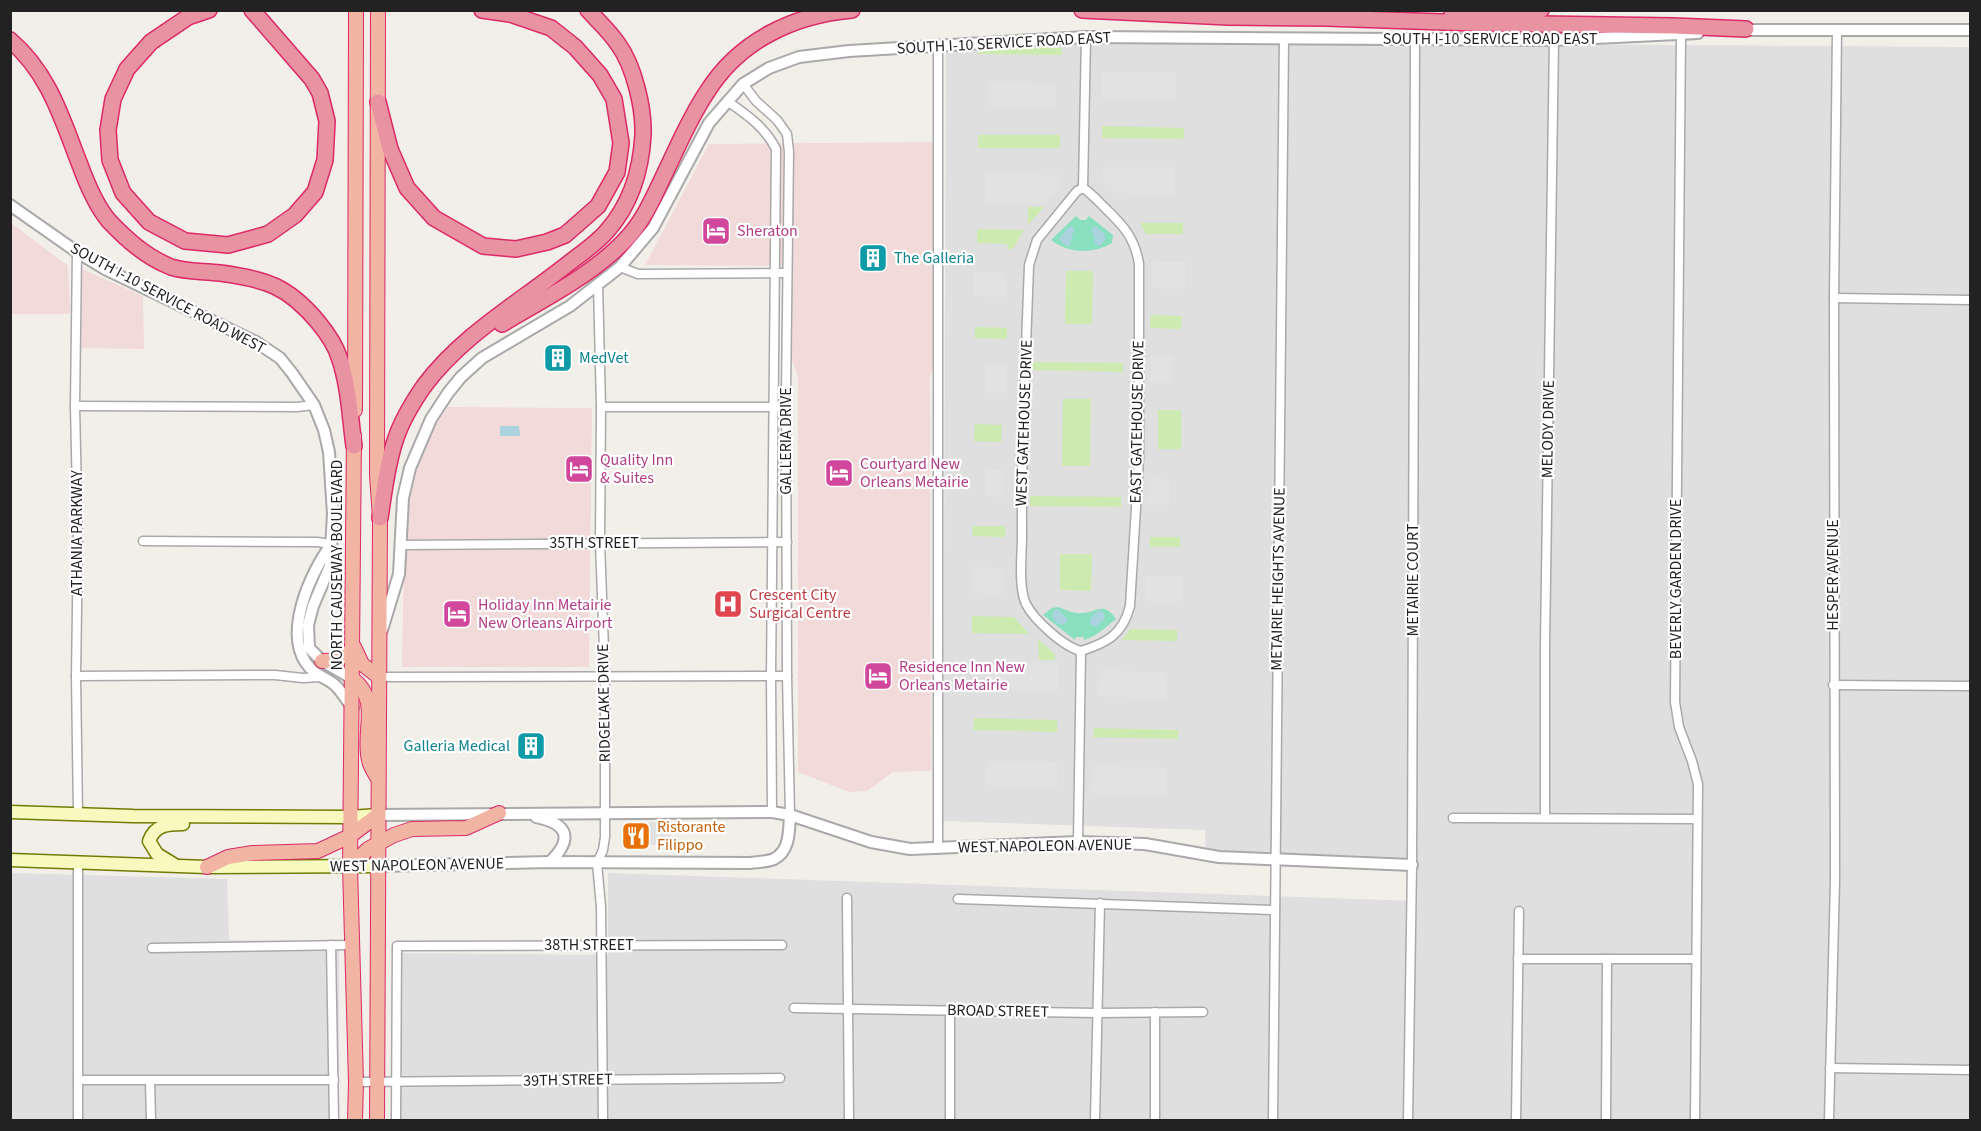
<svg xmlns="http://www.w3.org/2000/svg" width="1981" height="1131" font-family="'Source Sans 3',sans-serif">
	<rect width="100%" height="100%" fill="#f2efe9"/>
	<!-- residential -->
	<g fill="#e0dfdf">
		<polygon points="946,40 1970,47 1970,1120 394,1120 393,953 608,955 608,873 1416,901 1416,858 1206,850 1205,830 943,821"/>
		<polygon points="11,873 227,879 229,940 339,941 339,1120 11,1120"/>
	</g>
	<!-- commercial -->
	<g fill="#f2dad9">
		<polygon points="943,142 943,354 930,375 931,771 893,772 867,791 849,792 798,772 798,376 790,355 790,266 645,265 709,144"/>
		<polygon points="10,222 68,266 70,314 11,314"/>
		<polygon points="82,269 143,296 144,349 81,348"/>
		<polygon points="448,407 592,408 589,667 402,667 404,551 407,498 424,442"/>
	</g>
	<!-- grass -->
	<g fill="#cdebb0">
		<polygon points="1038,44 1052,48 1062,48 1062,55 978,54 978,46"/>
		<polygon points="1102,126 1184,128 1184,139 1102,138"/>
		<rect x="978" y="135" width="82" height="13"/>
		<polygon points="1028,207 1044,207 1028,225"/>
		<polygon points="1140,223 1183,223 1183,234 1146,234"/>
		<polygon points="977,229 1024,230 1013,249 1008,249 1007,244 977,243"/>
		<polygon points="1066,271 1093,271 1092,324 1065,324"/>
		<polygon points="1151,315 1182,316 1181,329 1150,328"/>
		<polygon points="975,327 1007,328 1007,339 975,338"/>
		<polygon points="1032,362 1123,363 1123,372 1032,370"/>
		<polygon points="1063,399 1091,399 1090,466 1062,466"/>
		<rect x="1158" y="410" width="23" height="39"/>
		<polygon points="975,424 1002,425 1001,442 974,441"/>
		<polygon points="1030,496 1121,497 1121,507 1030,506"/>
		<polygon points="973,526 1005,526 1005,537 972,536"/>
		<rect x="1150" y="537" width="30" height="10"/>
		<polygon points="1060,554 1092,554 1091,591 1060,590"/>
		<polygon points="972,616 1014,617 1029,634 972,633"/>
		<polygon points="1130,629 1177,630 1177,641 1122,640"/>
		<polygon points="1038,639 1055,654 1055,660 1039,660"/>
		<polygon points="974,718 1057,720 1057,732 973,730"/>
		<polygon points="1094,728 1178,730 1178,739 1093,737"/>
	</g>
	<!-- pitch -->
	<g fill="#88e0be">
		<path d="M1076,216L1080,220H1086L1089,216L1113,235L1112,243C1093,254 1069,254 1051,240Z"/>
		<path d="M1058,607C1065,609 1073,614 1081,613C1097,613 1103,600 1116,619C1106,627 1097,636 1084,640V637H1076L1075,640L1043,615L1052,608Z"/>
	</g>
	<!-- parking -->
	<g fill="#e2e2e2">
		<polygon points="1102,72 1176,73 1176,100 1101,99"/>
		<polygon points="989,82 1056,84 1056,107 988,106"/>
		<polygon points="1103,167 1174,167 1174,194 1113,193 1113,187 1103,180"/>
		<polygon points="986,174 1060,175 1060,186 1046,204 985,202"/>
		<polygon points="1153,262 1185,262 1185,289 1152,288"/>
		<polygon points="975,272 1005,273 1005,297 974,296"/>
		<polygon points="1151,356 1172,356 1172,383 1150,382"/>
		<polygon points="986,365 1007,366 1006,393 985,393"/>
		<polygon points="986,470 1005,470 1003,497 985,496"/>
		<polygon points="1148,478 1169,479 1169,505 1147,505"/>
		<polygon points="973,567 1004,568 1004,594 972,593"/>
		<polygon points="1147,576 1182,576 1181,602 1147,601"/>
		<polygon points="987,663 1058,663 1058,690 987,689"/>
		<polygon points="1100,670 1167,673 1166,699 1098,696"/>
		<polygon points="987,761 1057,762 1057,787 987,786"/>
		<polygon points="1092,766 1166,768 1165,796 1091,794"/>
		<polygon points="649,822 670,823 670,845 649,845"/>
	</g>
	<!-- water -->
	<g fill="#aad3df">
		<polygon points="1094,226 1096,226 1105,235 1105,240 1100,246 1095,244 1094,235 1091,231"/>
		<polygon points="1069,227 1073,227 1074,229 1070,245 1068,246 1062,243 1059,238"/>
		<polygon points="500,426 519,426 520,436 500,436"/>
		<polygon points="1058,609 1067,619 1067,622 1063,625 1058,624 1052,617 1053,611"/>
		<path d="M1101,610L1104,614L1105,619L1097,626L1091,625L1090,624C1089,618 1095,611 1101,610Z"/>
	</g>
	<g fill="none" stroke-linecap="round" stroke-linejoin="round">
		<!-- minor casing -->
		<g stroke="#a9a9a9" stroke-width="11">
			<g id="minor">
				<polyline points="1681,34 1675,702 1679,727 1692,761 1698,784 1695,1120"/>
				<polyline points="938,46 938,848"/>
				<polyline points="743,84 756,101 777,120 787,134 789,152 786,394 787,676 790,815"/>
				<path d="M727,101C746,114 765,127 776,149L771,676L772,812"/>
				<polyline points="1083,188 1086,37"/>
				<polyline points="77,252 75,406 78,541 76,676 78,815"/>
				<polyline points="620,267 638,274 786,273"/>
				<polyline points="598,284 601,407 600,543 605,676 605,837 603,850 597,863 601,907 603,1120"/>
				<polyline points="1834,298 1970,300"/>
				<polyline points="75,406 297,407 314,405"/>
				<polyline points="601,407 786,407"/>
				<polyline points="143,541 317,542 331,544"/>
				<polyline points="401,545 787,542"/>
				<path d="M1081,651C1107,643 1123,634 1130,606L1139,458V264C1135,238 1123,225 1104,207C1097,200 1091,193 1083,188"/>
				<path d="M1081,651C1064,647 1034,620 1026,604C1018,587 1022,555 1022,536C1021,446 1026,355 1029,265L1037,240L1077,191L1083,188"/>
				<polyline points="76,676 275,675 303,678 321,677"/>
				<polyline points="379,677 787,676"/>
				<polyline points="1833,685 1970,686"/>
				<polyline points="1545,817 1545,645 1554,40"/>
				<polyline points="1453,818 1697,819"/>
				<polyline points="1078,842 1081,651"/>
				<polyline points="78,863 78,1120"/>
				<polyline points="847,898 849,1120"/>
				<polyline points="958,899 1275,910"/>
				<polyline points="331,945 334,1120"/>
				<polyline points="152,948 351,945"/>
				<polyline points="1518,959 1696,959"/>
				<polyline points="794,1008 1097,1013 1203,1012"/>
				<polyline points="1155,1012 1155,1120"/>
				<polyline points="1830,1068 1970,1070"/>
				<polyline points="78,1080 334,1080"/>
				<polyline points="150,1081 151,1120"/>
				<polyline points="356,1082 780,1078"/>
				<polyline points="396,1120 397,946 782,945"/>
				<polyline points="950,1120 950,1010"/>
				<polyline points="1095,1120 1100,903"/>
				<polyline points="1273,1120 1284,38"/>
				<polyline points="1408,1120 1412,865 1415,39"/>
				<polyline points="1516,1120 1519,911"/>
				<polyline points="1606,1120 1607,959"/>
				<polyline points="1829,1120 1835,880 1834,298 1837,30"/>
			</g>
		</g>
		<!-- tertiary casing -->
		<g stroke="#a9a9a9" stroke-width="14">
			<g id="tertiary">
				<polyline points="1741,30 1970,30"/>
				<polyline points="10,205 77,252 105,269 256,342 280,358 292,373 314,405 324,430 329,452 333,514 330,566 313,606 308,625 309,648 322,661 353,679"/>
				<path d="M331,545C310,573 281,637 310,668C317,676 329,679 336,686C342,692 347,701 353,708"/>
				<polyline points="382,630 399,574 403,498 410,468 431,419 448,393 461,377 482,358 570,306 620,267 653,228 709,123 743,84 769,68 799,57 849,51 1086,37 1554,40 1698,33"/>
				<polyline points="378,815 772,812 790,815 871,842 910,849 1078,842 1145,844 1219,857 1412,865"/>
				<path d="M536,817C569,824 573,839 550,862"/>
				<path d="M379,866L550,862L750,863C757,862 767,862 774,859C790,851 789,831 790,815"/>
			</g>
		</g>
		<!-- secondary casing -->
		<g stroke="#707d05" stroke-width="15">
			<g id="secondary">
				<polyline points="10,812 133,816 350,817 378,815"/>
				<polyline points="10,860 207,867 379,866"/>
				<path d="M175,865L157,854L149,841C155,825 167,824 183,824"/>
			</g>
		</g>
		<!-- trunk casing -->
		<g stroke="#dc2a67" stroke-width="16">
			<g id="trunk">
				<polyline points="355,410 356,10"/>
				<polyline points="354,436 350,867 356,1082 355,1120"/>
				<polyline points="354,647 362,664 379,677"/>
				<path d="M322,661C334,662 341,657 352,651"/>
				<path d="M353,679C381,701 362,731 369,760C370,766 374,772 377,777"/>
				<polyline points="207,867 228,857 253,853 318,851 350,836 378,815"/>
				<polyline points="350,867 368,849 394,835 412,829 466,828 499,813"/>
				<polyline points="377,1120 380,518 377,475 378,10"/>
			</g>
		</g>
		<!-- motorway casing -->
		<g stroke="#dc2a67" stroke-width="18">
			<g id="motorway">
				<polyline points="209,10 188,17 151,42 127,69 113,99 108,130 110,160 123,193 149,222 185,241 228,245 268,234 295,215 315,192 325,160 327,121 320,93 312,79 252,10"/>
				<polyline points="1082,10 1228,17 1326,18 1473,23 1674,26 1746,29"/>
				<polyline points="1452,14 1541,10"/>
				<path d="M10,40C49,73 62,119 80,165C87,184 96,206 109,221C127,240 146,257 171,267C185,272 205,271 220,273C266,279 288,286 318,322C327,333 335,344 339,357C349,385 350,417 354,446"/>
				<polyline points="378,102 390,149 407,188 434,218 483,246 516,249 547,242 565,235 598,206 617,172 621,143 614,99 600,75 575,47 551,28 510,14 482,10"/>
				<path d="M502,324C545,298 595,274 629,236C645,218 655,194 665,173C678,146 690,117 707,92C739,41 793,15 852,10"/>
				<path d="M380,518C384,492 387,463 396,438C402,420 413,402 424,386C462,335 520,302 569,263C582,253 597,243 607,231C631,204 641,170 643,135C644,108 634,66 618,44C610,32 598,21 588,10"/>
			</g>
		</g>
		<!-- minor -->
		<use href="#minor" stroke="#fff" stroke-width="8"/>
		<!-- tertiary -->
		<use href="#tertiary" stroke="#fff" stroke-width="10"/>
		<!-- secondary -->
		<use href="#secondary" stroke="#f7fabf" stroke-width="12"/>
		<!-- trunk -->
		<use href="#trunk" stroke="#f2b4a3" stroke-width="14"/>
		<!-- motorway -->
		<use href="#motorway" stroke="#e892a2" stroke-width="15"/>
	</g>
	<!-- icons -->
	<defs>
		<g id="hotel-square" transform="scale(1.5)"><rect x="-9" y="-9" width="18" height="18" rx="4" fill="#d1479c" stroke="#fff"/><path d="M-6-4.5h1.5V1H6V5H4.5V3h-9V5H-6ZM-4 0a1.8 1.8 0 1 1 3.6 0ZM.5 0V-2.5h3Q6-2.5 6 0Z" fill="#fff"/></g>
		<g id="building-square" transform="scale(1.5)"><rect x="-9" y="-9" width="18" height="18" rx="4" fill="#0f9aa8" stroke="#fff"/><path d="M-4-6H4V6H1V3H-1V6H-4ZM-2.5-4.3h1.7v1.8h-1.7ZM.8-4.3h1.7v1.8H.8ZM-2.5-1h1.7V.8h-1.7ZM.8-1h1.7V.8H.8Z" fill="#fff"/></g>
		<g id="hospital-square" transform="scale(1.5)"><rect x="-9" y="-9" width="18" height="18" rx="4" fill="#e0444e" stroke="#fff"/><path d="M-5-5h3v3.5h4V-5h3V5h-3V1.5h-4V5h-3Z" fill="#fff"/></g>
		<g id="restaurant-square" transform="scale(1.5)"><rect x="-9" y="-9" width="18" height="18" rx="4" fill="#e8710a" stroke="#fff"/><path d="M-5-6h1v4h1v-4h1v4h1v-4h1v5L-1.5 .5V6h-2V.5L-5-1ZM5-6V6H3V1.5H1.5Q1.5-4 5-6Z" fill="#fff"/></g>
	</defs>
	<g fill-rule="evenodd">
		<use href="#hotel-square" x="716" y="231"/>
		<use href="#building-square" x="873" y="258"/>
		<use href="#building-square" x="558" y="358"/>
		<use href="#hotel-square" x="579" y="469"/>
		<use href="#hotel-square" x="839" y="473"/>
		<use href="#hospital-square" x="728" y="604"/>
		<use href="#hotel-square" x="457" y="614"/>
		<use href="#hotel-square" x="878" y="676"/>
		<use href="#building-square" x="531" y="746"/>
		<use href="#restaurant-square" x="636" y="836"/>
	</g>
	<g text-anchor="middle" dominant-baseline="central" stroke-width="4.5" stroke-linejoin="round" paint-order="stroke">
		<!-- street labels -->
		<g font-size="16" fill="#222" stroke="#fff">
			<text x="1490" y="39">SOUTH I-10 SERVICE ROAD EAST</text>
			<text transform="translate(1004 43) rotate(-3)">SOUTH I-10 SERVICE ROAD EAST</text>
			<text transform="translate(168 298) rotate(28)">SOUTH I-10 SERVICE ROAD WEST</text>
			<text transform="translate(1137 422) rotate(-89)">EAST GATEHOUSE DRIVE</text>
			<text transform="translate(1024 423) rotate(-88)">WEST GATEHOUSE DRIVE</text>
			<text transform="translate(1548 429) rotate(-89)">MELODY DRIVE</text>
			<text transform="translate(786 441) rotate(-90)">GALLERIA DRIVE</text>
			<text transform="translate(77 533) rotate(-90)">ATHANIA PARKWAY</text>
			<text x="594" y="543">35TH STREET</text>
			<text transform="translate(337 565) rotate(-90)">NORTH CAUSEWAY BOULEVARD</text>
			<text transform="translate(1833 575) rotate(-90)">HESPER AVENUE</text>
			<text transform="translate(1278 579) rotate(-89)">METAIRIE HEIGHTS AVENUE</text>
			<text transform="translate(1676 579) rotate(-90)">BEVERLY GARDEN DRIVE</text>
			<text transform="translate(1413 580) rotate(-90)">METAIRIE COURT</text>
			<text transform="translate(604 703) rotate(-91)">RIDGELAKE DRIVE</text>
			<text transform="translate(1045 846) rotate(-1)">WEST NAPOLEON AVENUE</text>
			<text transform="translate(417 865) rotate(-1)">WEST NAPOLEON AVENUE</text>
			<text x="589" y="945">38TH STREET</text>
			<text transform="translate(998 1011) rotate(1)">BROAD STREET</text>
			<text transform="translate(568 1080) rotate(-1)">39TH STREET</text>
		</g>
		<!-- hotel labels -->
		<g font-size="16" fill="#b23c85" stroke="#fff" text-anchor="start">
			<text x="737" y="231">Sheraton</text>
			<text x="600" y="460">Quality Inn<tspan x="600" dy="18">&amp; Suites</tspan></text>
			<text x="860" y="464">Courtyard New<tspan x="860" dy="18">Orleans Metairie</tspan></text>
			<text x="478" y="605">Holiday Inn Metairie<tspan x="478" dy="18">New Orleans Airport</tspan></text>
			<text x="899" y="667">Residence Inn New<tspan x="899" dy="18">Orleans Metairie</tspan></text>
		</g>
		<!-- culture labels -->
		<g font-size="16" fill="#0d838f" stroke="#fff" text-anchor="start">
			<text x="894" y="258">The Galleria</text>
			<text x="579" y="358">MedVet</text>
			<text x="510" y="746" text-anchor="end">Galleria Medical</text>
		</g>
		<!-- health labels -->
		<g font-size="16" fill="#be3a42" stroke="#fff" text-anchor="start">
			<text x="749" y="595">Crescent City<tspan x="749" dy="18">Surgical Centre</tspan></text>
		</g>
		<!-- food labels -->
		<g font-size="16" fill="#c56008" stroke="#fff" text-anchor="start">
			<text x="657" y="827">Ristorante<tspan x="657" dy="18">Filippo</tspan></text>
		</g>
	</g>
	<!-- border -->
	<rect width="1981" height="1131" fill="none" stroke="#222222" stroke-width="24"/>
</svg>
